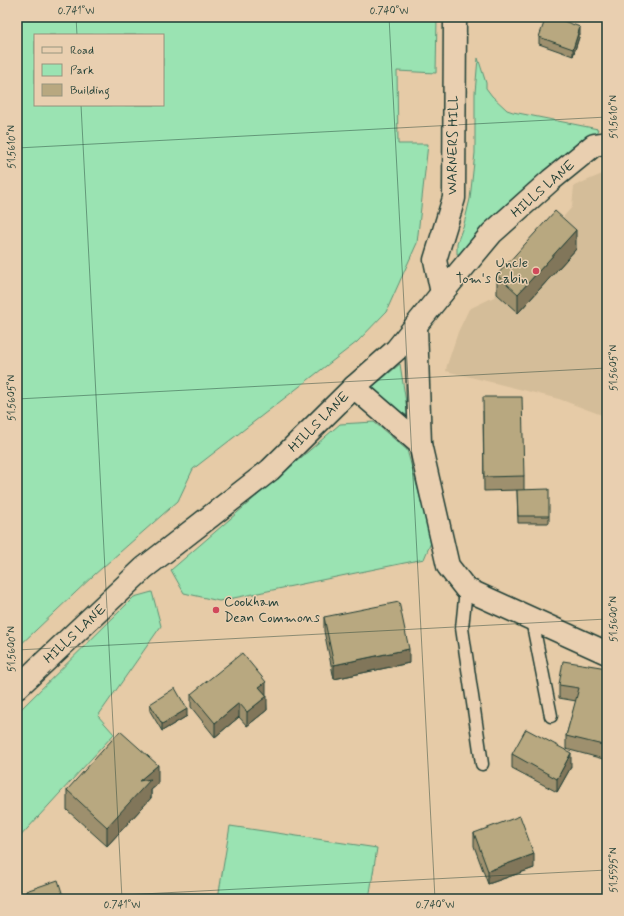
<svg xmlns="http://www.w3.org/2000/svg" width="624" height="916" font-family="Mynerve,sans-serif">
	<rect width="100%" height="100%" fill="#e6cba7"/>
	<filter id="ink" filterUnits="userSpaceOnUse"><feTurbulence type="fractalNoise" baseFrequency=".025" numOctaves="2"/><feDisplacementMap in="SourceGraphic" scale="8" xChannelSelector="R" yChannelSelector="G"/><feConvolveMatrix kernelMatrix="1 2 1 2 8 2 1 2 1" color-interpolation-filters="sRGB"/></filter>
	<g filter="url(#ink)">
		<!-- built -->
		<polygon fill="#d4bd99" points="607,172 607,417 559,399 446,371 447,365 458,332 469,309 494,297 572,207 574,186"/>
		<!-- green -->
		<g fill="#9ae3b2" stroke="#5c9073" fill-rule="evenodd">
			<path d="M17,17H437L436,73L397,71L398,144H428L417,243L386,312L357,342L193,469L178,501L94,575L17,648ZM35,35H163V105H35Z"/>
			<polygon points="478,58 486,83 486,88 492,96 507,110 513,112 598,129 593,141 547,171 514,198 477,236 463,254 457,254 457,243 464,224 470,199 475,153 475,93"/>
			<polygon points="400,364 408,416 371,394 372,387"/>
			<polygon points="374,422 407,450 432,540 424,559 219,601 184,593 171,570 340,424"/>
			<polygon points="152,592 161,626 98,716 114,734 17,840 17,713 134,597"/>
			<polygon points="230,826 377,848 369,899 225,899 218,898"/>
		</g>
		<g fill="none" stroke-linecap="round" stroke-linejoin="round">
			<!-- lane casing -->
			<g stroke="#1f3d34" stroke-width="15">
				<g id="lane">
					<polyline points="466,589 462,628 482,764"/>
					<polyline points="532,620 551,716"/>
				</g>
			</g>
			<!-- street casing -->
			<g stroke="#1f3d34" stroke-width="25">
				<g id="street">
					<polyline points="442,293 435,260 454,198 455,17"/>
					<polyline points="416,326 420,444 448,566 466,589 607,653"/>
					<polyline points="354,387 420,444"/>
					<polyline points="17,688 144,568 270,470 354,387 396,350 442,293 492,233 551,180 594,145 607,143"/>
				</g>
			</g>
			<!-- lane -->
			<use href="#lane" stroke="#e9cfb0" stroke-width="12"/>
			<!-- street -->
			<use href="#street" stroke="#e9cfb0" stroke-width="22"/>
		</g>
		<!-- wall -->
		<g fill="#9e906e" stroke="#1f3d34">
			<polygon points="580,34 573,56 539,44 539,37"/>
			<polygon points="576,249 518,313 497,294 497,275"/>
			<polygon points="483,411 524,476 524,489 549,516 549,523 518,523 517,490 484,491"/>
			<polygon points="324,617 409,663 334,679 324,631"/>
			<polygon points="607,668 607,760 566,749 566,736 576,701 559,698 559,685"/>
			<polygon points="191,694 266,695 267,710 247,726 239,717 215,737 191,707"/>
			<polygon points="150,704 187,716 162,731 150,711"/>
			<polygon points="512,754 571,767 557,792 512,768"/>
			<polygon points="158,784 151,790 151,798 107,846 67,810 67,790"/>
			<polygon points="474,833 534,868 488,884 474,846"/>
			<polygon points="26,891 64,899 26,899"/>
		</g>
		<!-- shaded-wall -->
		<g fill="#81765a" stroke="#1f3d34">
			<polygon points="580,27 580,34 573,56 573,49"/>
			<polygon points="576,230 576,249 518,313 518,294"/>
			<polygon points="409,649 409,663 334,679 334,665"/>
			<polygon points="266,682 266,695 259,687"/>
			<polygon points="267,696 267,710 247,726 247,712"/>
			<polygon points="239,703 239,717 215,737 215,723"/>
			<polygon points="187,709 187,716 162,731 162,724"/>
			<polygon points="571,753 571,767 557,792 557,779"/>
			<polygon points="158,765 158,784 151,790 151,798 107,846 107,827 139,781"/>
			<polygon points="534,854 534,868 488,884 488,871"/>
		</g>
		<!-- building -->
		<g fill="#b8a880" stroke="#1f3d34">
			<polygon points="546,17 553,17 580,27 573,49 539,37"/>
			<polygon points="555,211 576,230 518,294 497,275"/>
			<polygon points="483,397 522,397 524,476 484,477"/>
			<polygon points="549,489 549,516 518,516 517,490"/>
			<polygon points="399,602 409,649 334,665 324,617"/>
			<polygon points="242,653 266,682 259,687 267,696 247,712 239,703 215,723 191,694"/>
			<polygon points="563,661 607,668 607,746 566,736 579,688 559,685"/>
			<polygon points="175,688 187,709 162,724 150,704"/>
			<polygon points="526,729 571,753 557,779 512,754"/>
			<polygon points="120,731 158,765 139,781 151,779 107,827 67,790"/>
			<polygon points="520,816 534,854 488,871 474,833"/>
			<polygon points="58,880 64,899 29,899 26,891"/>
		</g>
	</g>
	<!-- ticks -->
	<path fill="none" stroke="#1f3d34" stroke-width="1" stroke-opacity="0.45" d="M76,17L77,35M389,17L435,899M81,105L122,899M17,148L607,117M17,399L607,368M17,650L607,619M46,899L607,870"/>
	<!-- markers -->
	<g fill="#d1495b" stroke="#e9cfb0" stroke-width="1.5">
		<circle cx="536" cy="271" r="4"/>
		<circle cx="216" cy="610" r="4"/>
	</g>
	<g text-anchor="middle" dominant-baseline="central" stroke-width="3" stroke-linejoin="round" paint-order="stroke">
		<!-- street labels -->
		<g font-size="14" fill="#1f3d34" stroke="#e9cfb0">
			<text transform="translate(453 145) rotate(-89)">WARNERS HILL</text>
			<text transform="translate(543 189) rotate(-41)">HILLS LANE</text>
			<text transform="translate(319 422) rotate(-45)">HILLS LANE</text>
			<text transform="translate(75 634) rotate(-43)">HILLS LANE</text>
		</g>
		<!-- poi labels -->
		<g font-size="14" fill="#1f3d34" stroke="#e9cfb0" text-anchor="end">
			<text x="528" y="263">Uncle<tspan x="528" dy="16">Tom's Cabin</tspan></text>
			<text x="224" y="602" text-anchor="start">Cookham<tspan x="224" dy="16">Dean Commons</tspan></text>
		</g>
	</g>
	<!-- margin -->
	<rect width="624" height="916" fill="none" stroke="#e9cfb0" stroke-width="44"/>
	<!-- legend -->
	<rect x="34" y="34" width="130" height="72" fill="#e9cfb0" stroke="#98957e"/>
	<rect x="42" y="47" width="20" height="6" fill="#e9cfb0" stroke="#98957e"/>
	<text x="70" y="54" font-size="12" fill="#1f3d34">Road</text>
	<rect x="42" y="64" width="20" height="12" fill="#9ae3b2" stroke="#98957e"/>
	<text x="70" y="74" font-size="12" fill="#1f3d34">Park</text>
	<rect x="42" y="84" width="20" height="12" fill="#b8a880" stroke="#98957e"/>
	<text x="70" y="94" font-size="12" fill="#1f3d34">Building</text>
	<rect x="22" y="22" width="580" height="872" fill="none" stroke="#1f3d34" stroke-width="1.5"/>
	<g font-size="10" text-anchor="middle" fill="#1f3d34">
		<text x="76" y="14">0.741°W</text>
		<text x="389" y="14">0.740°W</text>
		<text transform="translate(613 117) rotate(-90)" y="4">51.5610°N</text>
		<text transform="translate(11 147) rotate(-90)" y="4">51.5610°N</text>
		<text transform="translate(613 368) rotate(-90)" y="4">51.5605°N</text>
		<text transform="translate(11 398) rotate(-90)" y="4">51.5605°N</text>
		<text transform="translate(613 619) rotate(-90)" y="4">51.5600°N</text>
		<text transform="translate(11 649) rotate(-90)" y="4">51.5600°N</text>
		<text transform="translate(613 870) rotate(-90)" y="4">51.5595°N</text>
		<text x="122" y="908">0.741°W</text>
		<text x="435" y="908">0.740°W</text>
	</g>
</svg>
